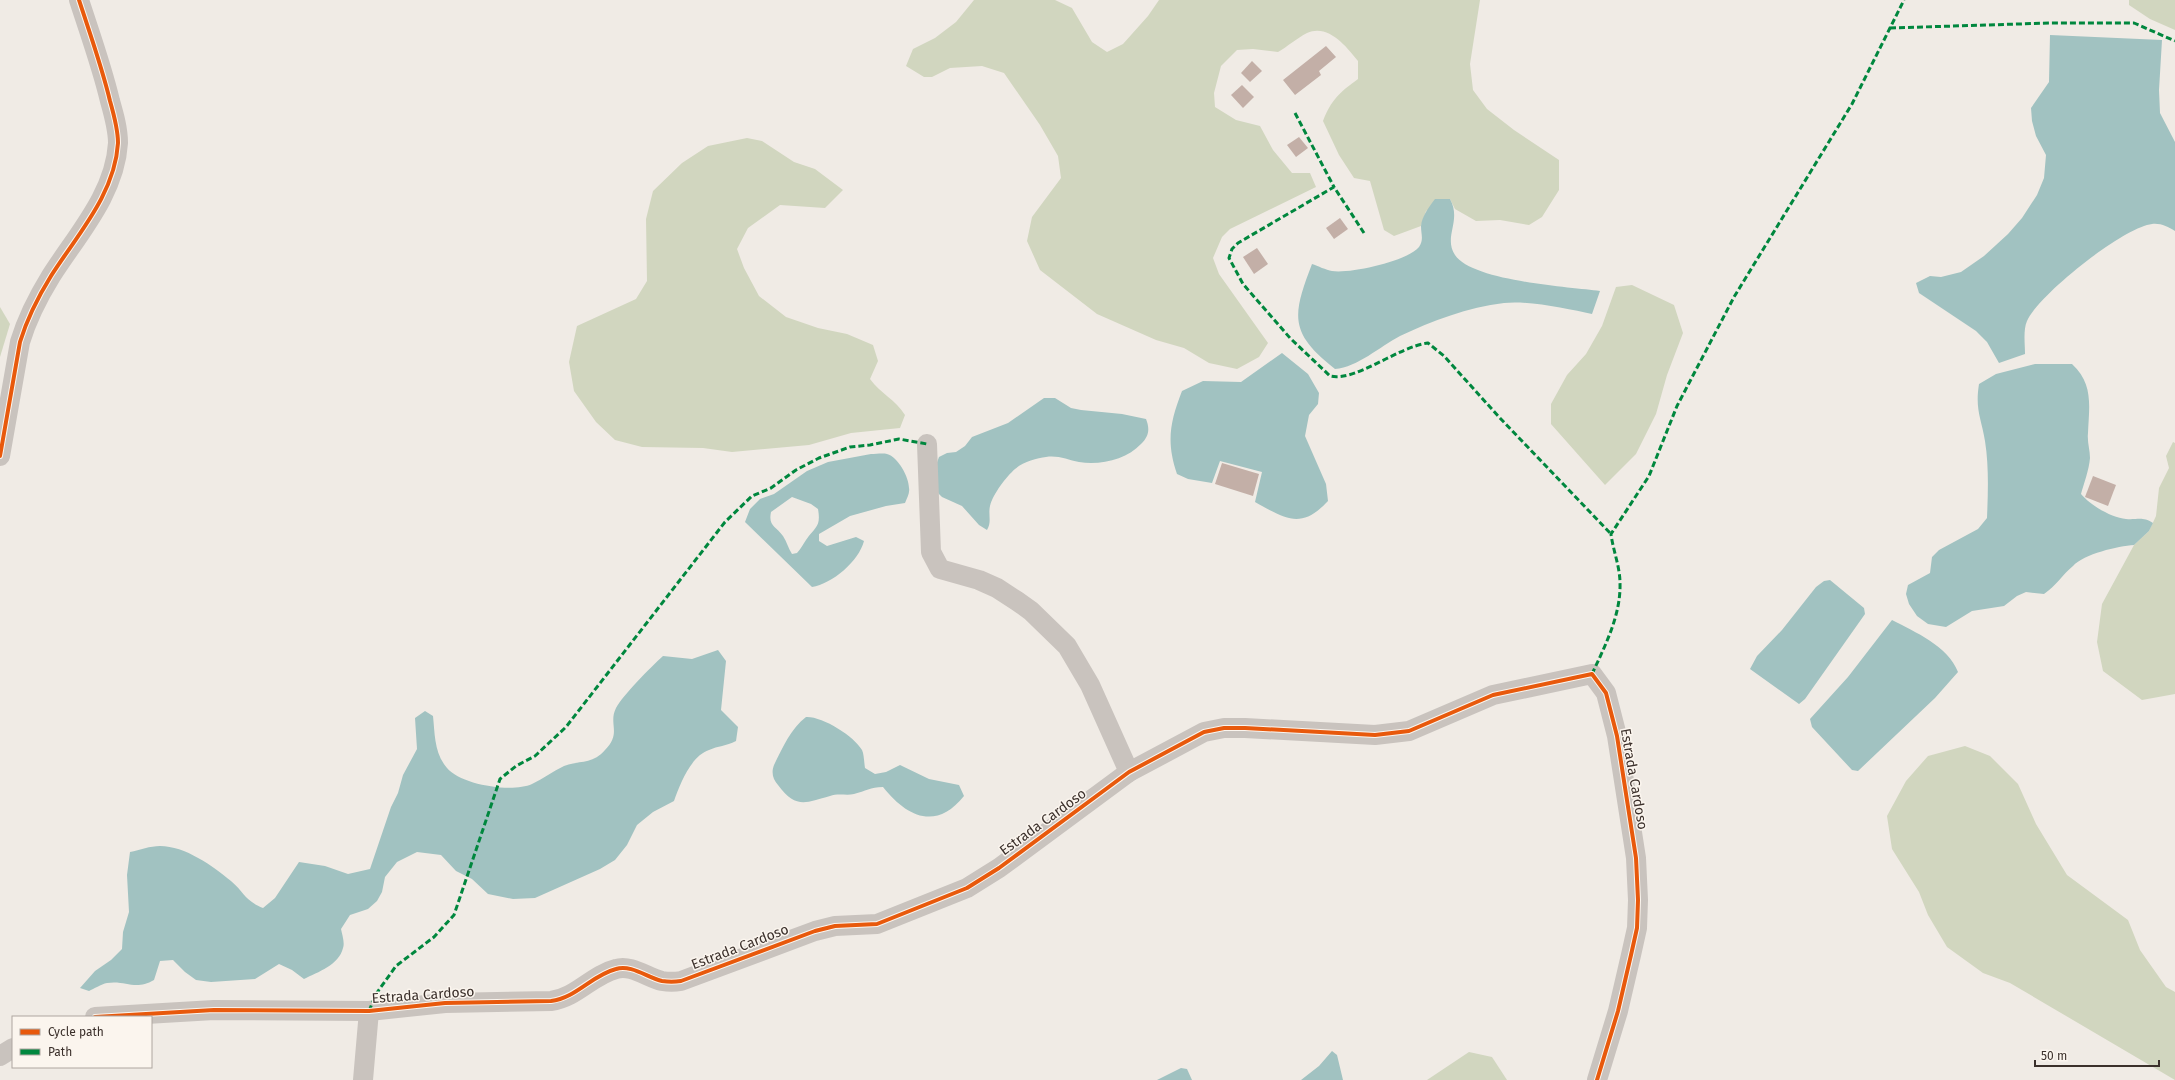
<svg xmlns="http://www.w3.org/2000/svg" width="2175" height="1080" font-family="'Fira Sans',sans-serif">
	<rect width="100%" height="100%" fill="#f0ebe5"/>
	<!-- green -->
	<g fill="#d1d6bf">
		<path d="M974,0H1055L1072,8L1092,42L1107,52L1123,44L1148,16L1159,0H1480L1470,64L1473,90L1487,109L1514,130L1559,160V190L1542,217L1529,225L1500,220L1476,221L1455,209L1450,199L1426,211L1421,226L1394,236L1384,230L1370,181L1354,178L1339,155L1323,121C1331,100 1340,92 1358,79V61C1347,47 1328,23 1307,33C1297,38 1287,47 1278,52L1253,49L1237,50L1221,66L1214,93L1215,107L1236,120L1260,126L1273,150L1292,173H1310L1316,187L1230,229L1222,237L1213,258L1219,274L1268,343L1259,357L1237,369L1209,363L1184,348L1156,340L1097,314L1040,270L1027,241L1032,217L1061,178L1058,156L1040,125L1004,73L982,66L950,68L932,77H924L906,66L913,49L935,38L956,22Z"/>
		<polygon points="2129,0 2175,0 2175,30 2150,19 2129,5"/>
		<path d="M747,138L762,141L794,162L815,169L843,190L825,208L780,205L748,228L737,249L744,268L759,296L786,317L818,328L847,334L873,345L878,361L870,379C881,394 895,399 905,415L900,428L851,433L809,445L732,452L703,448L642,447L615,440L596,422L574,391L569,362L577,326L636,299L647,281L646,219L653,191L682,163L708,146Z"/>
		<polygon points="1632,285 1674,305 1683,333 1667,375 1656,414 1636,454 1605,485 1551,424 1551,404 1567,375 1586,354 1602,326 1616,287"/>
		<polygon points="0,307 10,324 0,357"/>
		<polygon points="2173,442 2175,443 2175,694 2142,700 2103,671 2097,642 2102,604 2134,545 2149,531 2156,516 2159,488 2169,468 2166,456"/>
		<polygon points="1965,746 1990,756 2018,784 2036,824 2067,875 2128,920 2140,950 2166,987 2175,992 2175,1080 2010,983 1983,973 1947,947 1928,915 1919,892 1892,849 1887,816 1906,781 1928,756"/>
		<polygon points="1469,1052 1492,1057 1507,1080 1427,1080"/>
	</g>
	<!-- water -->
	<g fill="#a1c2c1" fill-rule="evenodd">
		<path d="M2050,35L2162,40L2159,90L2160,113L2175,142V231C2168,227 2161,223 2152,224C2124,227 2039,294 2027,321C2023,330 2025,344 2025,354L1999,363L1987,342L1976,331L1919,293L1916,283L1930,276L1941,277L1961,272L1984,256L2008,234L2022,218L2037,195L2044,178L2046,155L2036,136L2032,121L2031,108L2049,82Z"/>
		<path d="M1435,199H1450C1462,221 1443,237 1455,255C1472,281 1569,287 1600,291L1592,314C1569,309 1527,300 1504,303C1468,307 1432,321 1400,336C1379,347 1358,367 1335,369C1289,333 1292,316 1312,264C1318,266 1326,270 1332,271C1350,274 1408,261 1419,247C1424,240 1421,234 1421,226C1422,216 1429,207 1435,199Z"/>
		<path d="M1282,353L1308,374L1319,393L1318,404L1309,415L1305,436L1326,484L1328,501C1301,530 1286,519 1255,502L1262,472L1220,461L1212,483L1188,479L1177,474C1166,442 1170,422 1182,391L1203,381L1241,382Z"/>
		<path d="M2035,364H2072C2094,384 2089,407 2088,433C2087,442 2090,450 2090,458C2089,470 2084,483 2081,494C2090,505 2112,518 2126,519C2138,520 2142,516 2153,523L2149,531L2134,545C2118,546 2084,554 2073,566C2062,575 2056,586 2044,594L2026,592L2017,596L2004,606L1972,611L1946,627L1928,624L1917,616L1909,604L1906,594L1908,585L1930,573L1932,557L1939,550L1978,529L1987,518C1988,493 1989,466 1985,441C1981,417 1975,410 1979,384L1996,374Z"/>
		<path d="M1044,398H1055L1071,408L1081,410L1122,414L1146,419C1150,429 1149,436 1141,444C1127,459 1100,466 1079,462C1068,460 1058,455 1046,457C1037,458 1023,462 1015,469C1006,477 993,494 990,506C988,515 992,522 987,530L979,525L962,506L942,497L937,492L935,468L939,457L947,453L956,452L965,446L972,437L1008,423Z"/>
		<path d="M871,454C876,454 883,453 887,454C898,457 909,477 909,488C910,493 907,498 905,503L886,506L850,516L819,534V541L827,546L856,537L864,541C859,561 832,584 812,587L745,522L750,509L760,499L774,494L807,471L828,462ZM792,497L811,504L818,509C821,527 816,526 806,540C803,544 801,549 797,553L792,554C788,548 787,542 783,536C776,526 768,526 771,512Z"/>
		<polygon points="1830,580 1864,608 1865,614 1805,699 1799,704 1750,669 1757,656 1782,630 1816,587 1824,581"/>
		<path d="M1892,620C1915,632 1948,646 1958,672L1935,698L1858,771L1852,770L1812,727L1810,719L1848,677Z"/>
		<path d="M718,650L726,661L721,710L738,727L736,741C726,746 718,746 709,750C691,756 680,784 674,801L653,812L637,825L627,845L615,860L600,869L535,898L513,899L488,894L472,879L456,871L441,855L417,852L397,862L385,877L382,892L377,901L368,909L350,915L341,929C342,934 345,943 343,948C339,965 318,972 304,979L292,970L279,964L255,979L211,982L196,980L185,972L173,960L160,961L154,980C135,991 126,980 107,983C101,984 94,989 89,991L80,988L95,971L111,960L122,949L123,932L129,912L127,875L130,852C140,850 150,846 160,846C185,846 213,866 231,881C245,893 244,900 263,908L275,898L299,862L325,866L348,874L370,869L391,807L398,793L403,775L417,749L415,718L425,711L433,716C435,734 434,753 447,768C461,785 512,793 532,784C543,779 553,771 564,766C579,760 592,765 605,750C622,733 608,724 616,708C623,695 651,667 663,656L692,659Z"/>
		<path d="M806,717C822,716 854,736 862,750C864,754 864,762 865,768L875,774L886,772L900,765L929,779L959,785L964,796C936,831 907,817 883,787C870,787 866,791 854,794C847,796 838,793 830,796C805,803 796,809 778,785C773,779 771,773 774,765C782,749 791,728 806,717Z"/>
		<polygon points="1332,1051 1337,1055 1343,1080 1301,1080 1319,1066"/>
		<polygon points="1181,1068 1187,1069 1192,1080 1157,1080"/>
	</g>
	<!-- building -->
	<g fill="#c3afa7">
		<polygon points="1326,46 1336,57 1319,71 1321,75 1295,95 1283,80"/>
		<polygon points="1252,61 1262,71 1250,82 1241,73"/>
		<polygon points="1242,85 1254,97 1243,108 1231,95"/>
		<polygon points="1299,137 1308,148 1296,157 1287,145"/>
		<polygon points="1340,218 1348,229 1334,239 1326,228"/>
		<polygon points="1257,248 1268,264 1254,274 1243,257"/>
		<polygon points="1222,463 1259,474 1253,496 1215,484"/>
		<polygon points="2093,476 2116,485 2108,506 2085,497"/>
	</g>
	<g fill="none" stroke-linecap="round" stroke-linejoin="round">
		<!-- minor -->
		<g stroke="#c9c3be" stroke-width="20">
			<polyline points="927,444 931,552 940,569 979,580 997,588 1017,601 1031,611 1067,646 1090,685 1129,772"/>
			<path d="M0,456L20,342C27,319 38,297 51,276C77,235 115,194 118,143C118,129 114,115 110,101C102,67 90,34 79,0"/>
			<path d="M95,1017L214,1010L369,1011L445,1003L551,1001C576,998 592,975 616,969C631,964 648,978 662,981C668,982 675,982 681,981L815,931L835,926L877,924L967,888L999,868L1129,772L1204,732L1224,728H1245L1375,735L1409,731L1493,695L1592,674L1606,693L1617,736L1636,858L1638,900L1637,928L1631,955L1618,1011L1597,1080"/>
			<polyline points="0,1056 13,1048"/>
			<polyline points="363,1080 369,1011"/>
		</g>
		<!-- quiet -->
		<g stroke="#00873e" stroke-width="3" stroke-dasharray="6 3" stroke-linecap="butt">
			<polyline points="1890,28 2050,23 2134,23 2175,41"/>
			<polyline points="1295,113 1334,187"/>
			<path d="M1364,233L1334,187L1238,243L1232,249L1229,258L1243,284L1290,338L1330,376C1356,382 1397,347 1428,343L1444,356L1499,417L1611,534"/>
			<path d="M1592,674C1605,646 1621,615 1620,583C1620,567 1613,550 1611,534L1649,476L1677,406L1734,297L1852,104L1904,0"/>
			<polyline points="369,1011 376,994 396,966 434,937 454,915 500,779 516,766 535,756 566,727 725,522 752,496 771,488 796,470 819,458 850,447 870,445 899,439 927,444"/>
		</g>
		<!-- cycleway casing -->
		<g stroke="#fbf5ee" stroke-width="6">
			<g id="cycleway">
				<path d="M0,456L20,342C27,319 38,297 51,276C77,235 115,194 118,143C118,129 114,115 110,101C102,67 90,34 79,0"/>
				<path d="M95,1017L214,1010L369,1011L445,1003L551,1001C576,998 592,975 616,969C631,964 648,978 662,981C668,982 675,982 681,981L815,931L835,926L877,924L967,888L999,868L1129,772L1204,732L1224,728H1245L1375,735L1409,731L1493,695L1592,674L1606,693L1617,736L1636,858L1638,900L1637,928L1631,955L1618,1011L1597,1080"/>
			</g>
		</g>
		<!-- cycleway -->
		<use href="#cycleway" stroke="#e8590c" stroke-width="4"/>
	</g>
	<g text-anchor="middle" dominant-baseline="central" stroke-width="3" stroke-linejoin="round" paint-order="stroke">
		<!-- street labels -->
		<g font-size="14" fill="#3b302b" stroke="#fbf5ee">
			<text transform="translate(1634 779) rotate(80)">Estrada Cardoso</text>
			<text transform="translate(1043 822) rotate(-36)">Estrada Cardoso</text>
			<text transform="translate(740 947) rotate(-21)">Estrada Cardoso</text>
			<text transform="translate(423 995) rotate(-4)">Estrada Cardoso</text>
		</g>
	</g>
	<!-- legend -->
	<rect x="12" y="1016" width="140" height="52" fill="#fbf5ee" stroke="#aea6a0"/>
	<rect x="20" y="1029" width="20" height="6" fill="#e8590c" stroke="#aea6a0"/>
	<text x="48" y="1036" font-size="12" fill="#3b302b">Cycle path</text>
	<rect x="20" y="1049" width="20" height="6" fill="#00873e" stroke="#aea6a0"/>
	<text x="48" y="1056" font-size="12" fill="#3b302b">Path</text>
	<!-- scale -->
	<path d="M2035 1060v6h124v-6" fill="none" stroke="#3b302b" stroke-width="2"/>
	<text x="2041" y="1060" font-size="12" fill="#3b302b" stroke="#fbf5ee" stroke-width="3" paint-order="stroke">50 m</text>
</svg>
